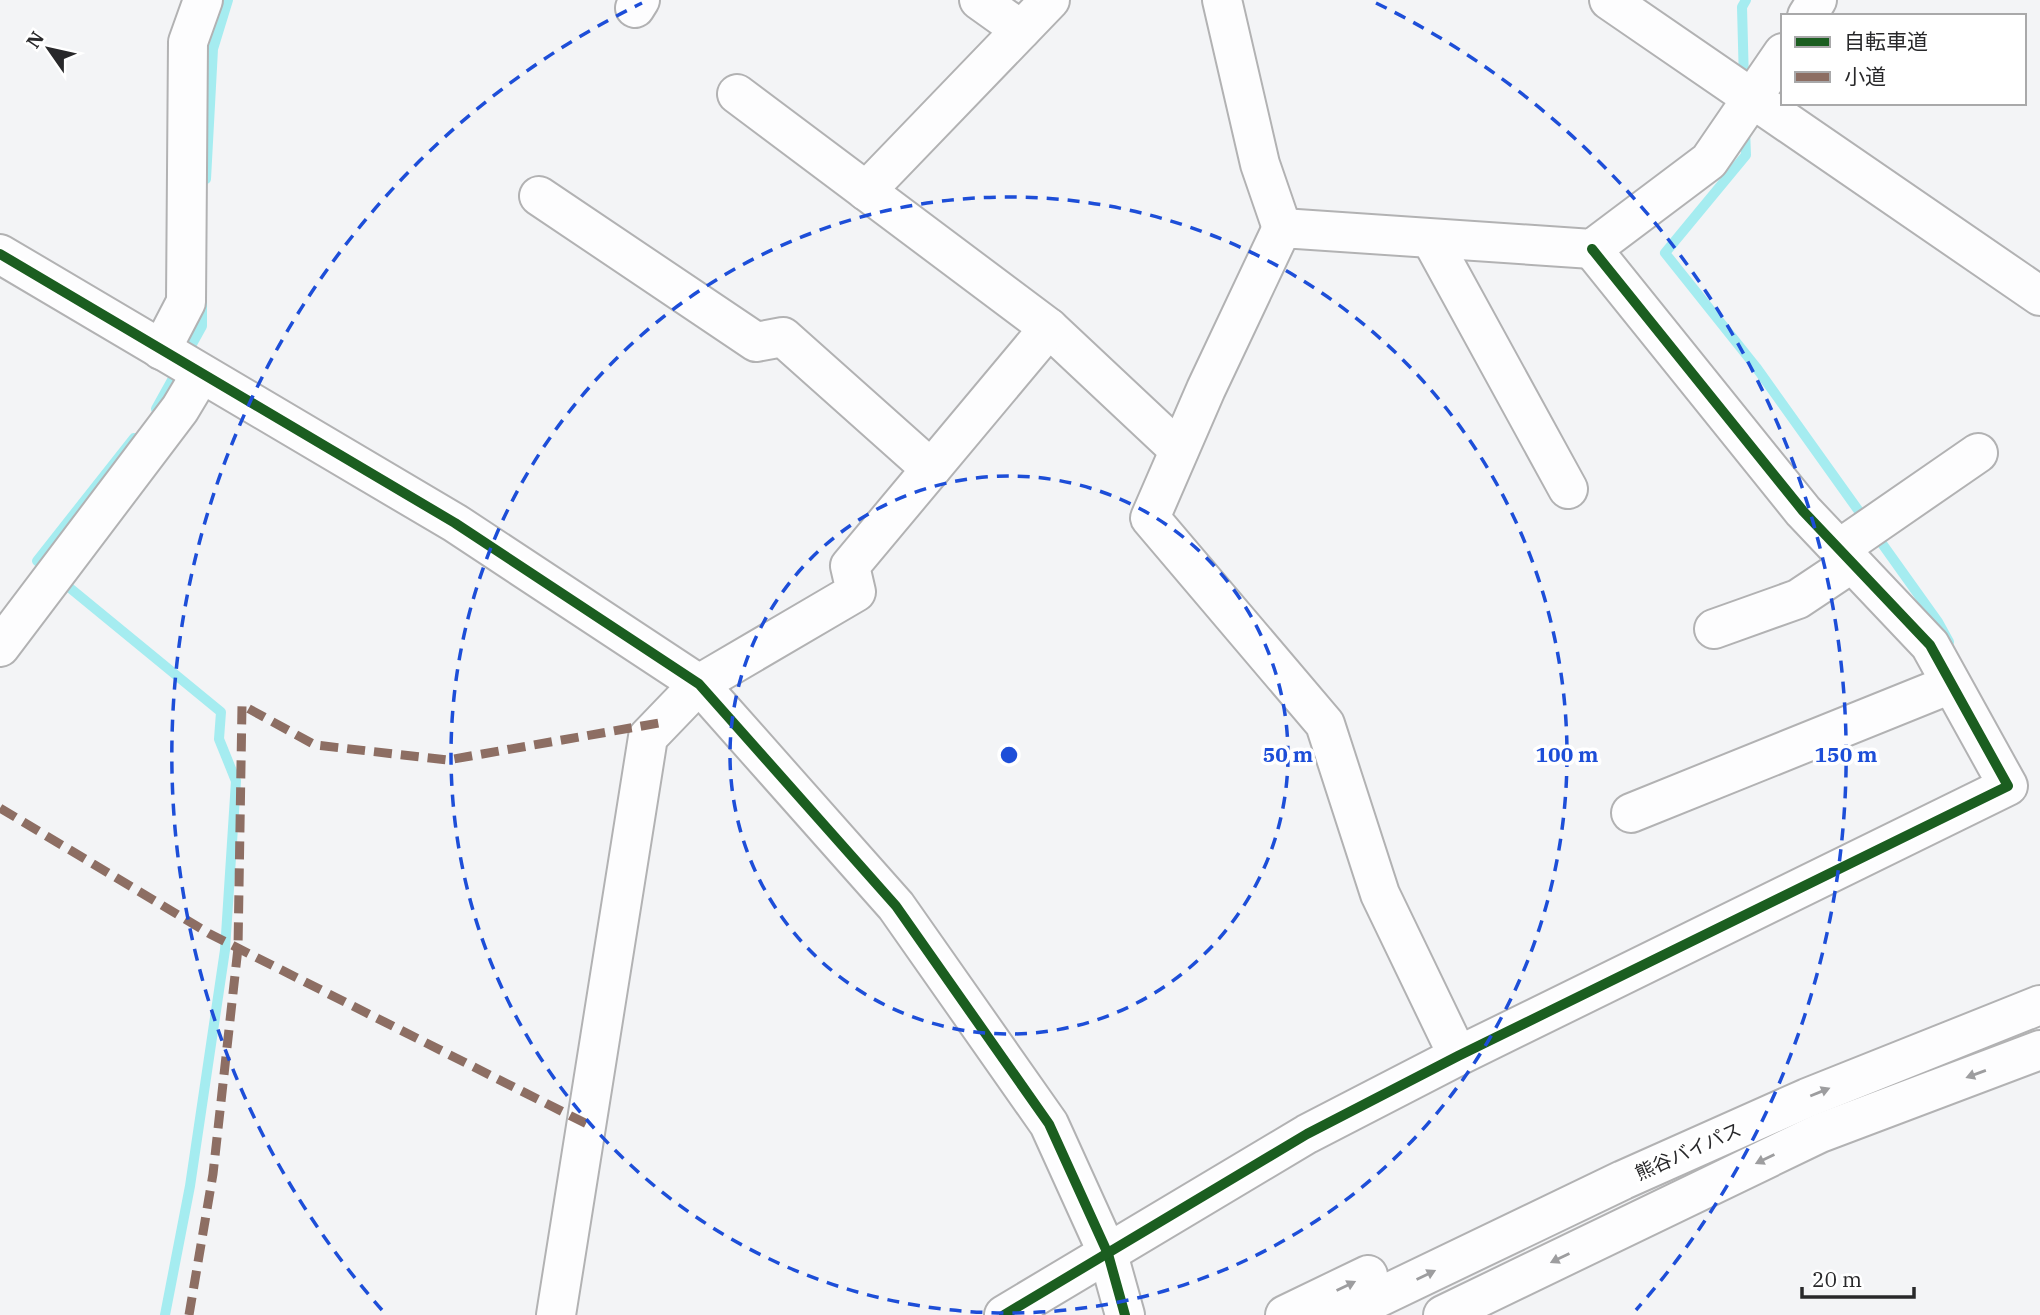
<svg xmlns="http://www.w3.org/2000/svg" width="2040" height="1315" font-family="'IBM Plex Serif','Noto Sans JP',serif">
	<rect width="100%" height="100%" fill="#f3f4f6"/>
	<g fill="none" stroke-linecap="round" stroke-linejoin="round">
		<!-- stream -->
		<g stroke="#a5ecf0" stroke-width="10">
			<polyline points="1744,82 1742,7 1746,0"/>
			<polyline points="1745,130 1746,155 1665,253 1756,367 1938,622 1949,642"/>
			<polyline points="206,179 213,49 228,0"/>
			<polyline points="156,409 202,326 202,300"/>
			<polyline points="134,438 37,561 221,712 219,739 236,781 225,950 190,1186 165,1315"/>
		</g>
		<!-- minor casing -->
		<g stroke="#b2b2b3" stroke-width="42">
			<g id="minor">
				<polyline points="979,0 1021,30"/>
				<polyline points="1222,0 1260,164 1282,228"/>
				<polyline points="1609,0 2040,296"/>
				<polyline points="635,8 640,0"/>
				<polyline points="1807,16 1817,0"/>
				<polyline points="737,94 1049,328 1179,450"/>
				<polyline points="866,191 1050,0"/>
				<polyline points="539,196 756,342 783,337 931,469"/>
				<polyline points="1431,239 1568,489"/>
				<polyline points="0,254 455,523 699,684 896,906 1049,1124 1108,1254 1125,1315"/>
				<polyline points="161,350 186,302 188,42 203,0"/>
				<polyline points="1839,549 1978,453"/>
				<polyline points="1714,629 1798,599 1852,563"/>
				<polyline points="0,647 180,409 201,374"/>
				<polyline points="1631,813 1951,684"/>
				<polyline points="1458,1056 1380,894 1325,724 1150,518 1206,389 1282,228 1592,249 1709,161 1783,53"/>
				<polyline points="556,1315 648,737 699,684 856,592 850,566 1049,328"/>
				<polyline points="1004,1315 1307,1134 1458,1056 2008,786 1930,645 1803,511 1592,249"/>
			</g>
		</g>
		<!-- highway casing -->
		<g stroke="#b2b2b3" stroke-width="42">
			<g id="highway">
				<polyline points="1285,1315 1368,1275"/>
				<polyline points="1342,1315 1623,1180 1807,1098 2040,1005"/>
				<polyline points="1443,1315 1820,1133 2040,1050"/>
			</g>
		</g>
		<!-- minor -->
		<use href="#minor" stroke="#fdfdfe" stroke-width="38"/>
		<!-- highway -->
		<use href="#highway" stroke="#fdfdfe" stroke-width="38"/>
		<!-- quiet -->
		<g stroke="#8d6e63" stroke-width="9" stroke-dasharray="18 9" stroke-linecap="butt">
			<polyline points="0,808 210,934 587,1124"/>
			<polyline points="189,1315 213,1174 238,948 242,705 315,745 448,760 659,723"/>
		</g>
		<!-- cycleway casing -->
		<g stroke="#fff" stroke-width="15">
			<g id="cycleway">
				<polyline points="0,254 455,523 699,684 896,906 1049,1124 1108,1254 1125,1315"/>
				<polyline points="1004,1315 1307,1134 1458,1056 2008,786 1930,645 1803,511 1592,249"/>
			</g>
		</g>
		<!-- cycleway -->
		<use href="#cycleway" stroke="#1b5e20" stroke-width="10"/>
	</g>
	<!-- one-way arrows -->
	<defs><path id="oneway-solid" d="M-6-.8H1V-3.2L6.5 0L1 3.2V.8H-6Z" transform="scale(1.75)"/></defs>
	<g fill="#9d9d9f">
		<use href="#oneway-solid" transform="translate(1976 1074) rotate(160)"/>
		<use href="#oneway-solid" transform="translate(1820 1092) rotate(-22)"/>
		<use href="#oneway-solid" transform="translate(1765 1159) rotate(154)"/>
		<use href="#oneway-solid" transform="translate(1560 1258) rotate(154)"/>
		<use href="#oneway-solid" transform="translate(1426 1275) rotate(-26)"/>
		<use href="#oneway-solid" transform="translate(1346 1286) rotate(-26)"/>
	</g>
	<!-- distance rings -->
	<g fill="none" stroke="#1d4ed8" stroke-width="3.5" stroke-dasharray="12 9">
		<circle cx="1009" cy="755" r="279"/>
		<circle cx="1009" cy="755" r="558"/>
		<path d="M382 1310A837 837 0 0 1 642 3M1376 3A837 837 0 0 1 1636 1310"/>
	</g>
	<g text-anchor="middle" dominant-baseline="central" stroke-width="7" stroke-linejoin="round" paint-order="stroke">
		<!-- street labels -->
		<g font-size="19" fill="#28282a" stroke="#fff">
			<text transform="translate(1688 1151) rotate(-24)">熊谷バイパス</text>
		</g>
	</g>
	<circle cx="1009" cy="755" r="10" fill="#1d4ed8" stroke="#fff" stroke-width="3.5"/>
	<g font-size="21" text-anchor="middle" font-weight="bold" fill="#1d4ed8" stroke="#fff" stroke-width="7" stroke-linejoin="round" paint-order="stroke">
		<text x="1288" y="762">50 m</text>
		<text x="1567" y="762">100 m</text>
		<text x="1846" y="762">150 m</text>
	</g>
	<!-- legend -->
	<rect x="1781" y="14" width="245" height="91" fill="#ffffff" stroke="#a9a9aa" stroke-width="2"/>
	<rect x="1795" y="37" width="35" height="10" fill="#1b5e20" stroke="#a9a9aa" stroke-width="2"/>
	<text x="1844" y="49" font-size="21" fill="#28282a">自転車道</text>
	<rect x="1795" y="72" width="35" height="10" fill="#8d6e63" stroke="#a9a9aa" stroke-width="2"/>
	<text x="1844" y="84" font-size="21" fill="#28282a">小道</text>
	<!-- north arrow -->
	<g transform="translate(49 49) rotate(304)" stroke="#ffffff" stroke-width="5" paint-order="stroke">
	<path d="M0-5L12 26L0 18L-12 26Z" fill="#28282a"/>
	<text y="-10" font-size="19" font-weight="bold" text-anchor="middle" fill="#28282a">N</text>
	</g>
	<!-- scale -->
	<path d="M1802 1287v10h112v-10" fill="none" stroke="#28282a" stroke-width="3.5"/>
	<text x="1812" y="1287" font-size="21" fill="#28282a" stroke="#ffffff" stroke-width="5" paint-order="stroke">20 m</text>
</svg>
